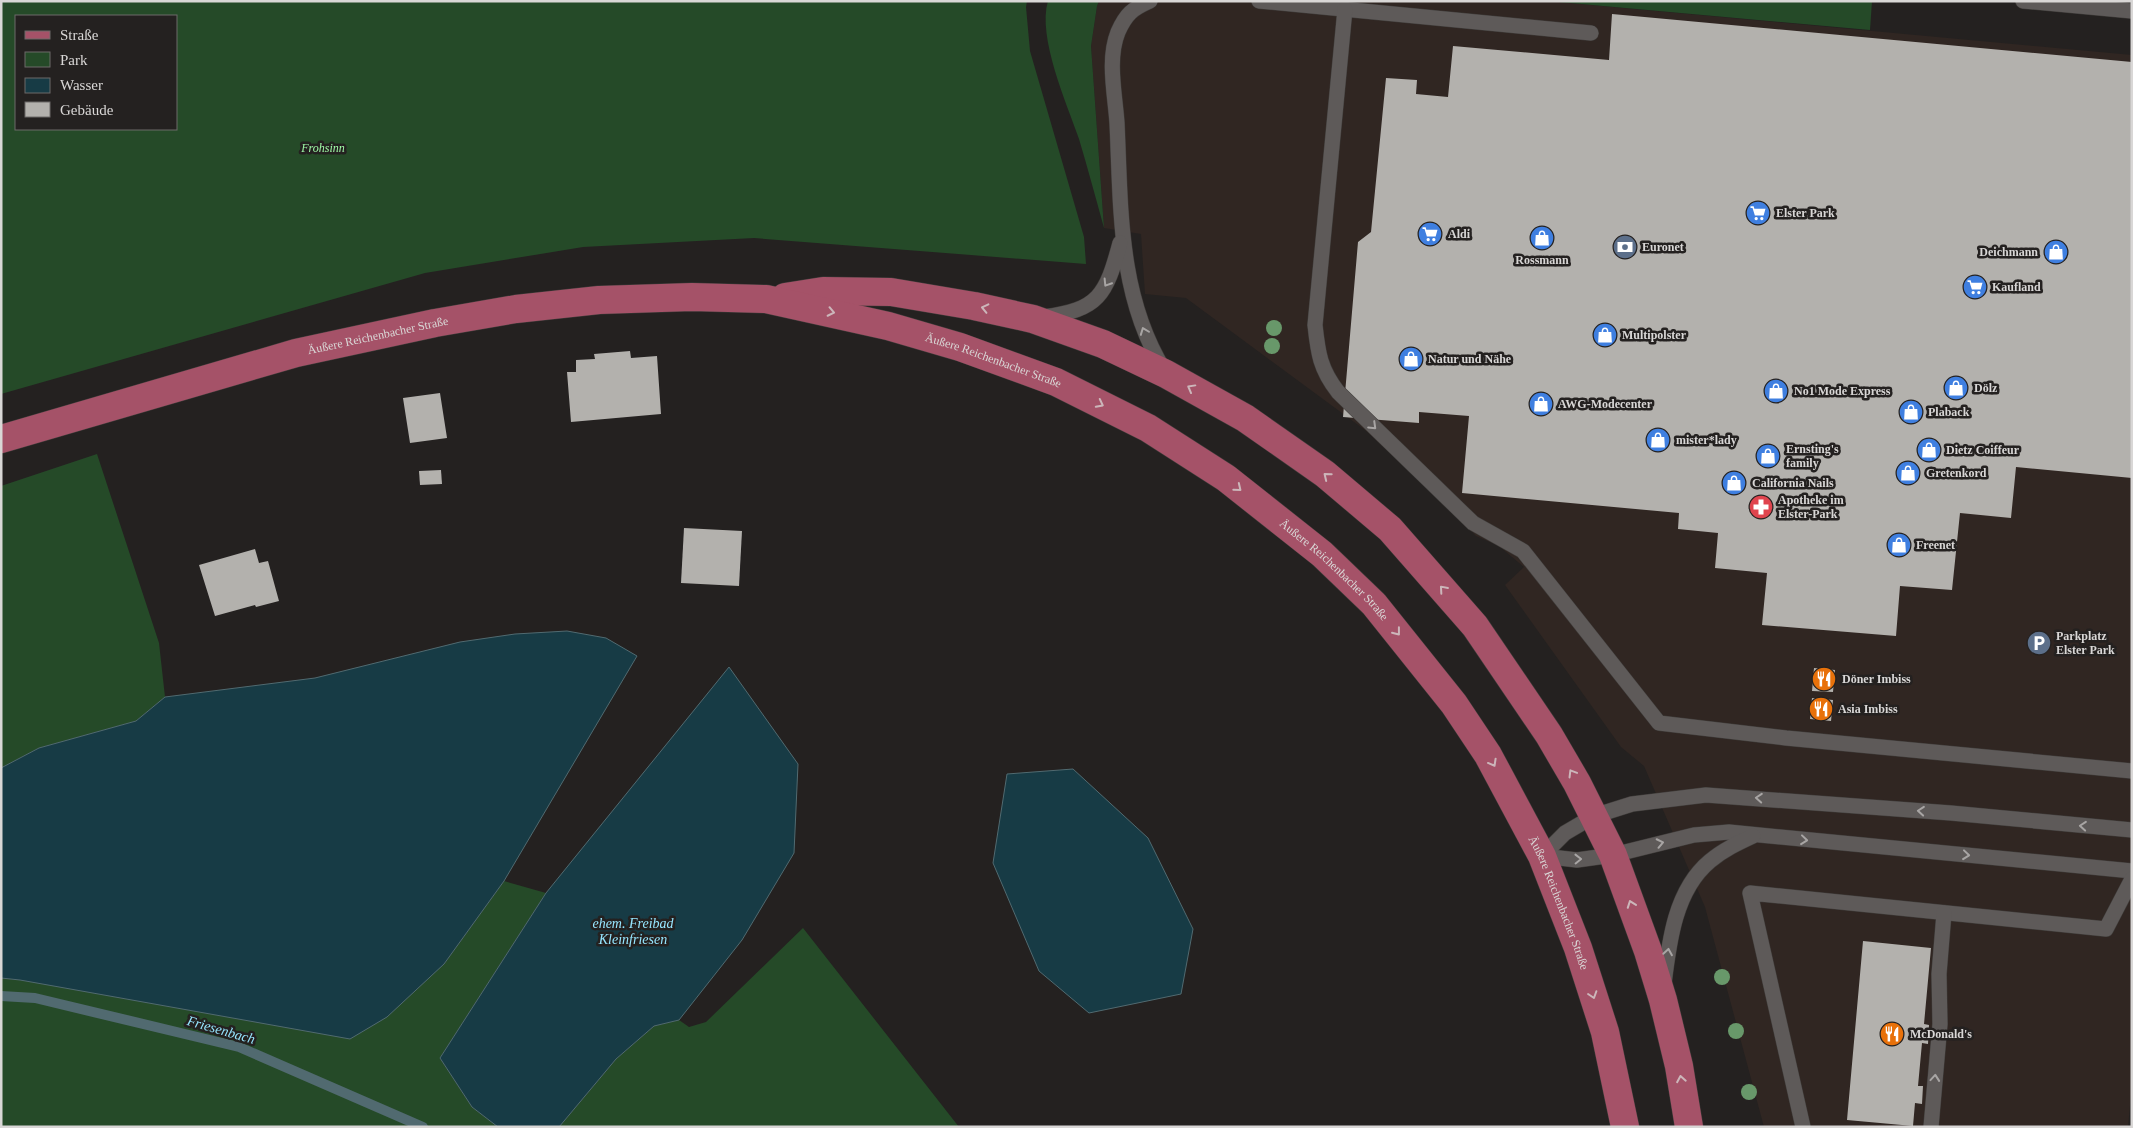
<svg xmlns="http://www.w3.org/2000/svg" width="2133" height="1128" font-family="'Times New Roman',serif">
	<rect width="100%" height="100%" fill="#242120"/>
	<!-- built -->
	<polygon fill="#302622" points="1099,1 1548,1 2132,55 2132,1085 2128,1127 1764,1127 1705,907 1644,766 1621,747 1505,585 1524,567 1499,546 1476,536 1448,507 1365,430 1186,298 1145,294 1141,234 1104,228 1091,46 1097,6"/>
	<!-- green -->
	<g fill="#254a28" fill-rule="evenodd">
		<path d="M1,1H1027L1026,7L1030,51L1084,237L1086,264L754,238L583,247L425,273L1,394ZM176,16V129H16V16Z"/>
		<path d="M1048,1H1099L1097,6L1091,46L1104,228C1096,199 1088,169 1079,139C1067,104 1037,37 1048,1Z"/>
		<polygon points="1548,1 1872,1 1870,30"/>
		<polygon points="97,454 159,643 165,697 136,721 39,748 1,768 1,486"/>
		<polygon points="504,881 546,893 440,1058 472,1107 498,1127 1,1127 1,978 20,980 444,964"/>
		<polygon points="803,928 959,1127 559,1127 616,1059 654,1026 679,1020 689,1027 706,1022"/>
	</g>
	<!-- water -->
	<g fill="#173b45" stroke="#516a70">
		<polygon points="567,631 606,638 637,656 504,881 444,964 387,1017 350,1039 20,980 1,978 1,768 39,748 136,721 165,697 315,678 460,642 515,634"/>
		<polygon points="729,667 798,764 794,853 742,940 679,1020 654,1026 616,1059 559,1127 498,1127 472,1107 440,1058 546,893"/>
		<polygon points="1073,769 1148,838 1193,929 1181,994 1089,1013 1039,971 993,863 1007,774"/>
	</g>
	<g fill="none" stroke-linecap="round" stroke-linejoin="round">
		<!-- stream -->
		<polyline stroke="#516a70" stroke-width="10" points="1,996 35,998 239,1047 423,1127"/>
	</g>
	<!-- building -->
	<g fill="#b3b1ad">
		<polygon points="1612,14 2132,62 2132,478 2016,467 2011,518 1960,513 1952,590 1900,586 1896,636 1762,625 1767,573 1715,568 1718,533 1678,529 1679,513 1462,493 1469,416 1419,412 1419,423 1343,417 1358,242 1371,232 1386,78 1417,80 1416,94 1448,97 1453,46 1609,60"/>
		<polygon points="630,351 631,358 657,356 661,414 571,422 567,372 576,372 576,360 595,359 594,354"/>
		<polygon points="440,393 447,438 410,443 403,398"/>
		<polygon points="441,470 442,484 420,485 419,471"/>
		<polygon points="684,528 742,531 739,586 681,583"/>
		<polygon points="255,549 259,563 268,561 279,601 256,607 255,605 215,616 199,565"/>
		<polygon points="1814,668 1835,670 1833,692 1812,691"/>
		<polygon points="1812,698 1833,700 1831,721 1810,719"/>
		<polygon points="1863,941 1931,948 1924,1024 1929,1025 1928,1044 1922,1043 1918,1086 1923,1086 1922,1104 1915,1103 1913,1126 1847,1120"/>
	</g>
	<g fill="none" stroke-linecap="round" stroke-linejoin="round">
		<!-- lane casing -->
		<g stroke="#3f3c3a" stroke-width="16">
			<g id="lane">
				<path d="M1150,1C1132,9 1126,14 1118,32C1107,59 1115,94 1117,123C1121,208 1118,295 1164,370"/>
				<polyline points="1259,1 1591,33"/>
				<polyline points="2023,1 2132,11"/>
				<path d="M1345,9L1315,325C1318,353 1320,369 1338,392L1473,523L1523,551L1659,723L1786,738L2132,771"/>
				<path d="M1043,317C1099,310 1106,295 1120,243"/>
				<polyline points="1542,856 1565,833 1594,816 1632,804 1706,795 1951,813 2132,830"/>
				<polyline points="1542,856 1577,860 1613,855 1694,835 1729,832 2132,871"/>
				<path d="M1664,984C1669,942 1675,890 1710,861C1723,850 1738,843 1753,836"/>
				<polyline points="1803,1127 1750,893 2106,929 2132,879"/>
				<polyline points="1931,1127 1940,1024 1939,974 1944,913"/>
			</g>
		</g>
		<!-- primary casing -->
		<g stroke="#3f3c3a" stroke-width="29">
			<g id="primary">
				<polyline points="785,297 823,291 891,292 974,306 1033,319 1103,344 1166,374 1245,418 1325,474 1390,529 1475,626 1549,735 1577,783 1613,855 1648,951 1663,1000 1679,1066 1689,1127"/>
				<path id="s1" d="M1,439L296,353L435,323L516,309L599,300L692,297L766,299L888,326L960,347L1056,382L1148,428L1226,478L1322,554L1374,604L1454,704L1488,755L1542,856L1578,948L1605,1032L1625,1127"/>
			</g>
		</g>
		<!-- lane -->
		<use href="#lane" stroke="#5e5a59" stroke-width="15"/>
		<!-- primary -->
		<use href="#primary" stroke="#a55268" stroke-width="28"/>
	</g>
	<!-- trees -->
	<g fill="#68986a">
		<circle cx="1274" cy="328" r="8"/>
		<circle cx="1272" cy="346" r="8"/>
		<circle cx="1722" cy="977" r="8"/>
		<circle cx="1736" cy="1031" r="8"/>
		<circle cx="1749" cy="1092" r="8"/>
	</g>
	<!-- one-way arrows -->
	<defs><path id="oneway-chevron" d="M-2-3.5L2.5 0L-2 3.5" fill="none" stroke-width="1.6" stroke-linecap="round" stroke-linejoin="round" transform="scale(1.25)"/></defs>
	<g stroke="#a8a5a4">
		<use href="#oneway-chevron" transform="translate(1107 283) rotate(122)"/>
		<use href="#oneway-chevron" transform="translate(1144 331) rotate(-111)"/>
		<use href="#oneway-chevron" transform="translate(1373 426) rotate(44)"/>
		<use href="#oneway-chevron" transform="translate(1759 798) rotate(-176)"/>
		<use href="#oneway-chevron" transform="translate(1921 811) rotate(-175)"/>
		<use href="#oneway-chevron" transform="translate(2083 826) rotate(-175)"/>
		<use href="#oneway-chevron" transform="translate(1804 840) rotate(6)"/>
		<use href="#oneway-chevron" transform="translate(1660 843) rotate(-12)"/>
		<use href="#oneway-chevron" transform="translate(1966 855) rotate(6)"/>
		<use href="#oneway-chevron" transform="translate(1578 859) rotate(-1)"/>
		<use href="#oneway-chevron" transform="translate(1668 952) rotate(-81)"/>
		<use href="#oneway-chevron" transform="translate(1935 1078) rotate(-85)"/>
	</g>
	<g stroke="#ccb6ba">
		<use href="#oneway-chevron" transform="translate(985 308) rotate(-167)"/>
		<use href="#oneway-chevron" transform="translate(831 312) rotate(12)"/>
		<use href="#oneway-chevron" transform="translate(1191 388) rotate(-151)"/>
		<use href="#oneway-chevron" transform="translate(1100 404) rotate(27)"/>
		<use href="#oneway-chevron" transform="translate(1327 476) rotate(-141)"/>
		<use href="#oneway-chevron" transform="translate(1238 488) rotate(39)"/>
		<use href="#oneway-chevron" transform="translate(1443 589) rotate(-131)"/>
		<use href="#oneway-chevron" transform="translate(1397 632) rotate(52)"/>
		<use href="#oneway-chevron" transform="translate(1493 763) rotate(61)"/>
		<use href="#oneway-chevron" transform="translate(1572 773) rotate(-121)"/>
		<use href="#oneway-chevron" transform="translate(1631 904) rotate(-110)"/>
		<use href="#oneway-chevron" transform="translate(1593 995) rotate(72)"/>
		<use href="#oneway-chevron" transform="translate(1681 1079) rotate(-100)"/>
	</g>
	<!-- icons -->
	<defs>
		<g id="supermarket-disc" transform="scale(1.25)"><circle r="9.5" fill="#3f7fe0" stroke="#242120"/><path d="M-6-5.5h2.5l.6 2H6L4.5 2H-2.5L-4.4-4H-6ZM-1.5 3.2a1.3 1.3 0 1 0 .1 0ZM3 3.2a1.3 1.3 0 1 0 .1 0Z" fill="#fff"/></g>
		<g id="shop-disc" transform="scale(1.25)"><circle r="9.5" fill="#3f7fe0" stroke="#242120"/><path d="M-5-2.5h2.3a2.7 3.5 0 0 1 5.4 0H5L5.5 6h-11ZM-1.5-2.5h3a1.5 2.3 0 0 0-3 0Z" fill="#fff"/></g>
		<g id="bank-disc" transform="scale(1.25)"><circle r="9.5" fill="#5c6f8a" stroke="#242120"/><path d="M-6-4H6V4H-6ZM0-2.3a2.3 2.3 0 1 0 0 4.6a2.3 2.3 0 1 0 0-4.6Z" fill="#fff"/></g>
		<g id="pharmacy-disc" transform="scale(1.25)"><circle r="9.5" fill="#e0444e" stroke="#242120"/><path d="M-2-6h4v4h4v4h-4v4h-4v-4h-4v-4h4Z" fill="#fff"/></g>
		<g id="parking-disc" transform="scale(1.25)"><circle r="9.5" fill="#5c6f8a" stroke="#242120"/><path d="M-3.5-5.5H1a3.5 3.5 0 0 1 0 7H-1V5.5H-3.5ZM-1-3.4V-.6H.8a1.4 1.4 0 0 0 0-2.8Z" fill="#fff"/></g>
		<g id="restaurant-disc" transform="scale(1.25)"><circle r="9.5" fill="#e8710a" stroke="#242120"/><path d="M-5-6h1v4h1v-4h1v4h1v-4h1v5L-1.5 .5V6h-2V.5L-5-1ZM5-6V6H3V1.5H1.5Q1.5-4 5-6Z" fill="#fff"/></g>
	</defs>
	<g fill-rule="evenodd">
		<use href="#supermarket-disc" x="1758" y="213"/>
		<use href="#supermarket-disc" x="1430" y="234"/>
		<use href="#shop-disc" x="1542" y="238"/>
		<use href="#bank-disc" x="1625" y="247"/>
		<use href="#shop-disc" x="2056" y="252"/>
		<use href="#supermarket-disc" x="1975" y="287"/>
		<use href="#shop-disc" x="1605" y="335"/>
		<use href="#shop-disc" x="1411" y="359"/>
		<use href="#shop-disc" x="1956" y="388"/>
		<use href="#shop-disc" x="1776" y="391"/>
		<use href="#shop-disc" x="1541" y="404"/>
		<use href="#shop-disc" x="1911" y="412"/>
		<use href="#shop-disc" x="1658" y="440"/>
		<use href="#shop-disc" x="1929" y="450"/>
		<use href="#shop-disc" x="1768" y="456"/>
		<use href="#shop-disc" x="1908" y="473"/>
		<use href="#shop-disc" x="1734" y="483"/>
		<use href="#pharmacy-disc" x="1761" y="507"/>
		<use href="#shop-disc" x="1899" y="545"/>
		<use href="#parking-disc" x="2039" y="643"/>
		<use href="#restaurant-disc" x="1824" y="679"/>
		<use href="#restaurant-disc" x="1821" y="709"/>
		<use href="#restaurant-disc" x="1892" y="1034"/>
	</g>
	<g text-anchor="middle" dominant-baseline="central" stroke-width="5" stroke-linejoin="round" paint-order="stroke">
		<!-- park labels -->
		<g font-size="12" font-style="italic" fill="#9ff9a6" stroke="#242120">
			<text x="323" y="148">Frohsinn</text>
		</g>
		<!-- poi labels -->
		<g font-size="12" font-weight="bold" fill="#d9d7d6" stroke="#242120" text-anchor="start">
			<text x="1776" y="213">Elster Park</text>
			<text x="1448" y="234">Aldi</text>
			<text x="1642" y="247">Euronet</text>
			<text x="2038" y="252" text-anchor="end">Deichmann</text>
			<text x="1542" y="260" text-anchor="middle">Rossmann</text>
			<text x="1992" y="287">Kaufland</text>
			<text x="1622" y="335">Multipolster</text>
			<text x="1428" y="359">Natur und Nähe</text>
			<text x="1974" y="388">Dölz</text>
			<text x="1794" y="391">No1 Mode Express</text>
			<text x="1558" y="404">AWG-Modecenter</text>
			<text x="1928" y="412">Plaback</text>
			<text x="1676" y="440">mister*lady</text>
			<text x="1786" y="449">Ernsting's<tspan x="1786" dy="14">family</tspan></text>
			<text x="1946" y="450">Dietz Coiffeur</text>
			<text x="1926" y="473">Gretenkord</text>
			<text x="1752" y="483">California Nails</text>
			<text x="1778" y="500">Apotheke im<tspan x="1778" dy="14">Elster-Park</tspan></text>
			<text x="1916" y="545">Freenet</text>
			<text x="2056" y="636">Parkplatz<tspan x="2056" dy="14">Elster Park</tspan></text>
			<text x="1842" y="679">Döner Imbiss</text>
			<text x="1838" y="709">Asia Imbiss</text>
			<text x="1910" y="1034">McDonald's</text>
		</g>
		<!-- street labels -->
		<g font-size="12" fill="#d9d7d6" stroke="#242120">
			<text stroke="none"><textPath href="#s1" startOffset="391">Äußere Reichenbacher Straße</textPath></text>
			<text stroke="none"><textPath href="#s1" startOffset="1018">Äußere Reichenbacher Straße</textPath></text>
			<text stroke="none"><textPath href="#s1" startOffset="1422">Äußere Reichenbacher Straße</textPath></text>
			<text stroke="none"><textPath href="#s1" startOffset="1828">Äußere Reichenbacher Straße</textPath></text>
		</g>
		<!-- water labels -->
		<g font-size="14" font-style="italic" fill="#96e6ff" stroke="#242120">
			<text x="633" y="923">ehem. Freibad<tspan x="633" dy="16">Kleinfriesen</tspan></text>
			<text transform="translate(221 1030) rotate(16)">Friesenbach</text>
		</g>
	</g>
	<!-- border -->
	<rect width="2133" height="1128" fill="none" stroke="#d9d7d6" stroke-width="5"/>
	<!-- legend -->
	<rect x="15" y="15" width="162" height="115" fill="#242120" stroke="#6c6a69"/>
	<rect x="25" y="31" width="25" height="8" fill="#a55268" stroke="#6c6a69"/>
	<text x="60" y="40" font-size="15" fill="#d9d7d6">Straße</text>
	<rect x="25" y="52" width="25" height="15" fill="#254a28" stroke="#6c6a69"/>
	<text x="60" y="65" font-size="15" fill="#d9d7d6">Park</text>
	<rect x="25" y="78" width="25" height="15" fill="#173b45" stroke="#6c6a69"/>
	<text x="60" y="90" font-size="15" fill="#d9d7d6">Wasser</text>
	<rect x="25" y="102" width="25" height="15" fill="#b3b1ad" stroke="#6c6a69"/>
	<text x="60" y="115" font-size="15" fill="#d9d7d6">Gebäude</text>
</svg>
